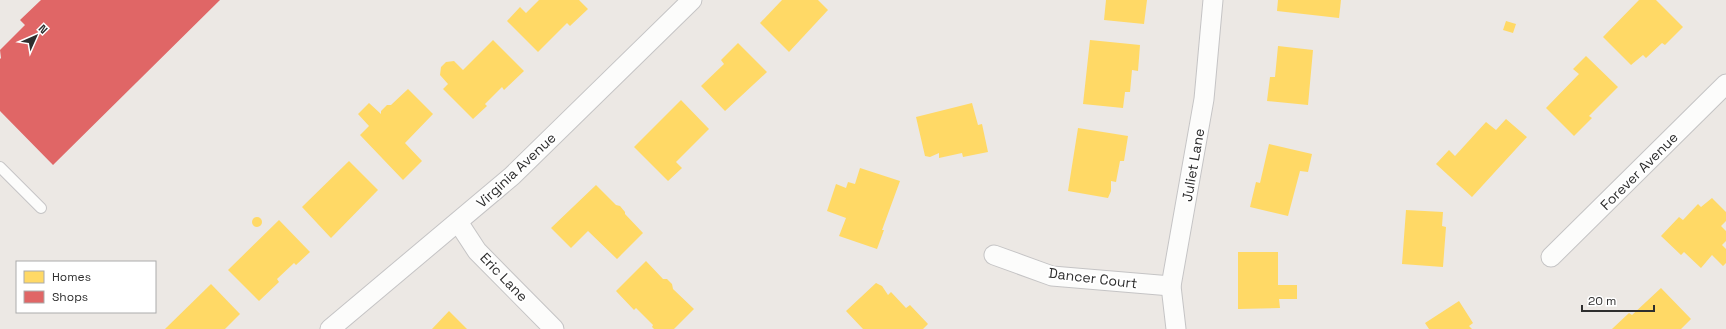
<svg xmlns="http://www.w3.org/2000/svg" width="1726" height="329" font-family="'Space Grotesk',sans-serif">
	<rect width="100%" height="100%" fill="#ece8e4"/>
	<!-- homes -->
	<g fill="#ffd966">
		<polygon points="539,0 579,0 588,9 570,26 567,23 538,52 507,21 520,7 526,13"/>
		<polygon points="782,0 818,0 828,10 789,52 760,23"/>
		<polygon points="1106,0 1147,0 1144,24 1104,20"/>
		<polygon points="1278,0 1341,0 1339,18 1277,11"/>
		<polygon points="1639,0 1656,0 1683,27 1665,45 1662,43 1646,58 1643,55 1631,65 1603,37"/>
		<polygon points="1506,21 1516,24 1513,33 1503,30"/>
		<polygon points="493,40 524,71 504,90 502,87 485,104 487,106 473,119 443,89 448,84 440,75 441,67 446,62 454,61 463,70"/>
		<polygon points="1090,40 1140,45 1138,71 1132,70 1130,92 1125,92 1123,108 1083,104"/>
		<polygon points="738,43 767,72 725,111 701,86 724,64 721,60"/>
		<polygon points="1278,46 1313,50 1308,105 1267,101 1270,77 1275,77"/>
		<polygon points="1586,56 1618,87 1589,116 1592,118 1574,136 1546,108 1579,74 1573,69"/>
		<polygon points="408,89 433,114 405,143 422,161 403,180 360,135 369,126 358,114 369,103 381,114 381,111 387,105 391,105"/>
		<polygon points="681,100 709,129 676,162 682,168 668,181 634,147"/>
		<polygon points="972,103 978,125 982,124 988,152 963,157 962,153 939,158 939,153 930,157 925,156 916,117"/>
		<polygon points="1506,119 1527,137 1472,197 1436,164 1449,150 1455,156 1486,122 1496,130"/>
		<polygon points="1078,128 1128,136 1124,161 1120,161 1116,182 1111,181 1111,191 1108,198 1068,191"/>
		<polygon points="1269,144 1312,154 1308,172 1300,171 1288,216 1250,207 1256,182 1260,183"/>
		<polygon points="349,161 378,190 331,238 302,207"/>
		<polygon points="860,168 900,181 882,230 884,230 877,249 839,236 846,218 827,211 836,184 846,188 848,182 855,184"/>
		<polygon points="596,185 616,205 620,206 625,212 625,214 643,233 617,259 588,231 571,248 551,228"/>
		<polygon points="1712,198 1726,212 1726,221 1721,226 1726,231 1726,241 1722,245 1726,249 1726,263 1723,266 1712,255 1701,268 1684,252 1681,255 1661,236 1679,217 1683,220 1698,204 1701,207"/>
		<polygon points="1406,210 1443,212 1442,226 1446,227 1443,267 1402,264"/>
		<circle cx="257" cy="222" r="5"/>
		<polygon points="279,220 310,252 296,265 294,263 277,279 279,282 259,301 228,270"/>
		<polygon points="1238,252 1278,252 1278,285 1297,285 1297,299 1279,299 1280,308 1238,309"/>
		<polygon points="646,261 663,279 667,279 672,284 673,289 694,309 674,329 654,329 652,327 653,325 636,308 634,310 616,291"/>
		<polygon points="876,283 882,286 888,295 891,292 906,308 910,305 928,324 923,329 863,329 846,311"/>
		<polygon points="211,284 240,314 225,329 165,329"/>
		<polygon points="1661,288 1691,319 1681,329 1612,329 1629,313 1632,315"/>
		<polygon points="1459,301 1473,323 1469,326 1472,329 1429,329 1425,323"/>
		<polygon points="449,311 467,329 432,329"/>
	</g>
	<!-- shops -->
	<polygon fill="#e06666" points="41,0 220,0 53,165 0,111 0,59 1,58 0,50 25,25 20,20"/>
	<g fill="none" stroke-linecap="round" stroke-linejoin="round">
		<!-- lane casing -->
		<g stroke="#c5c4c5" stroke-width="12">
			<polyline id="lane" points="0,167 41,208"/>
		</g>
		<!-- street casing -->
		<g stroke="#c5c4c5" stroke-width="21">
			<g id="street">
				<polyline points="458,222 477,251 554,329"/>
				<polyline points="994,255 1052,276 1171,286"/>
				<polyline points="1551,257 1726,84"/>
				<polyline points="330,329 512,176 692,0"/>
				<polyline points="1176,329 1171,286 1204,99 1213,0"/>
			</g>
		</g>
		<!-- lane -->
		<use href="#lane" stroke="#fcfcfb" stroke-width="10"/>
		<!-- street -->
		<use href="#street" stroke="#fcfcfb" stroke-width="19"/>
	</g>
	<g text-anchor="middle" dominant-baseline="central" stroke-width="4" stroke-linejoin="round" paint-order="stroke">
		<!-- street labels -->
		<g font-size="14" fill="#2e2e2e" stroke="#fff">
			<text transform="translate(1193 165) rotate(-80)">Juliet Lane</text>
			<text transform="translate(516 170) rotate(-43)">Virginia Avenue</text>
			<text transform="translate(1639 171) rotate(-45)">Forever Avenue</text>
			<text transform="translate(504 277) rotate(46)">Eric Lane</text>
			<text transform="translate(1093 278) rotate(7)">Dancer Court</text>
		</g>
	</g>
	<!-- legend -->
	<rect x="16" y="261" width="140" height="52" fill="#ffffff" stroke="#ababab"/>
	<rect x="24" y="271" width="20" height="12" fill="#ffd966" stroke="#ababab"/>
	<text x="52" y="281" font-size="12" fill="#2e2e2e">Homes</text>
	<rect x="24" y="291" width="20" height="12" fill="#e06666" stroke="#ababab"/>
	<text x="52" y="301" font-size="12" fill="#2e2e2e">Shops</text>
	<!-- north arrow -->
	<g transform="translate(36 36) rotate(45)" stroke="#ffffff" stroke-width="3" paint-order="stroke">
	<path d="M0-3L7 15L0 10L-7 15Z" fill="#2e2e2e"/>
	<text y="-6" font-size="11" font-weight="bold" text-anchor="middle" fill="#2e2e2e">N</text>
	</g>
	<!-- scale -->
	<path d="M1582 305v6h72v-6" fill="none" stroke="#2e2e2e" stroke-width="2"/>
	<text x="1588" y="305" font-size="12" fill="#2e2e2e" stroke="#ffffff" stroke-width="3" paint-order="stroke">20 m</text>
</svg>
